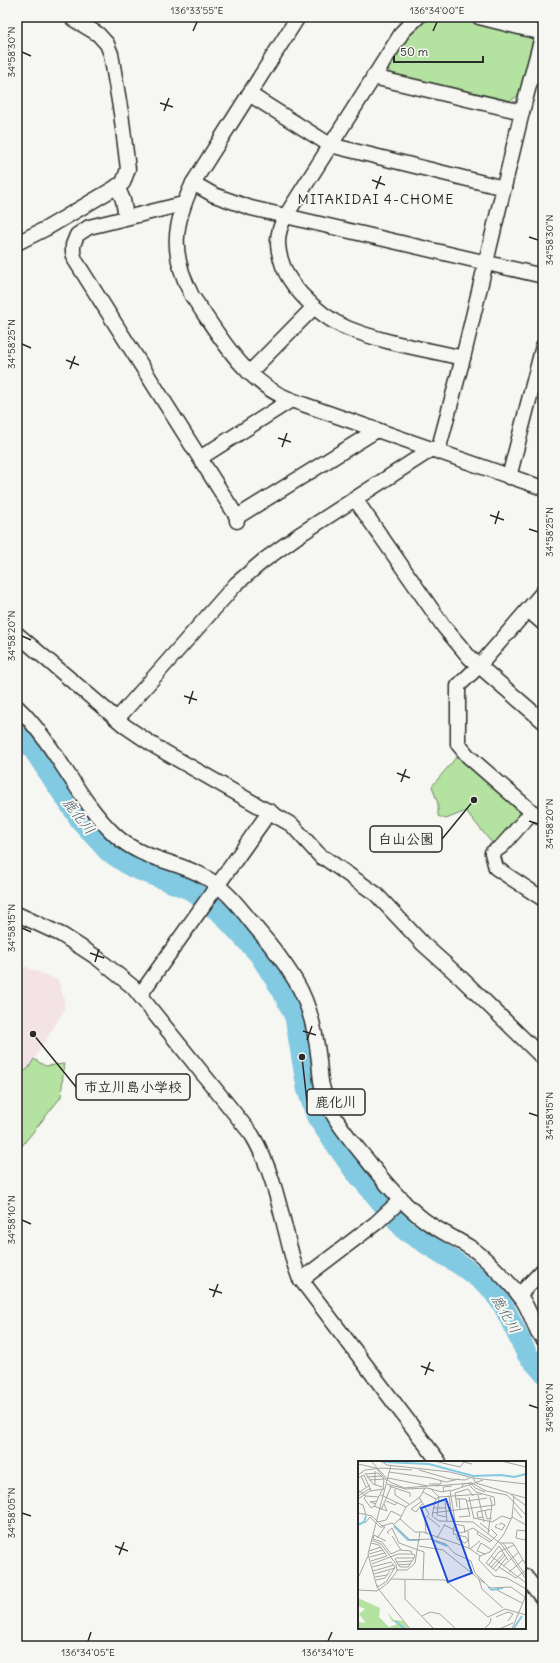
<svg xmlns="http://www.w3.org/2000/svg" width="560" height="1663" font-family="Delius,'Klee One',sans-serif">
	<rect width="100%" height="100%" fill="#f6f6f2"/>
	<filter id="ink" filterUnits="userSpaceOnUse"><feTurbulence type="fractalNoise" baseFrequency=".025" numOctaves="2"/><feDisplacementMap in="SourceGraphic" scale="8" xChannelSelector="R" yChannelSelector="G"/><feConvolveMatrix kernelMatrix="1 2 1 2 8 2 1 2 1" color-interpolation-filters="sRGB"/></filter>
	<g filter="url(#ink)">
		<!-- built -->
		<polygon fill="#f3e2e6" points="26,967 58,980 64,999 64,1010 28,1069 17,1075 17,969"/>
		<!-- green -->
		<g fill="#b4e2a0" stroke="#708666">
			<path d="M440,17L462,18L530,35L534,42L522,93L507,103L390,75L388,67C403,41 408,24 440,17Z"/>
			<polygon points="459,754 521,808 522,815 500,842 491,842 466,811 446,819 438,816 438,804 432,786"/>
			<polygon points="34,1059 45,1066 64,1064 61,1097 17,1152 17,1075 28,1069"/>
		</g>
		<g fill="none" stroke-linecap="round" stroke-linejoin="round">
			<!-- river -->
			<polyline stroke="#82cae2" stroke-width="21" points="17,730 33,749 81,821 108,851 132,867 191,890 222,914 259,954 282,990 295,1017 307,1088 317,1117 332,1139 353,1169 406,1231 462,1266 489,1286 503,1305 527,1354 543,1372"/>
			<!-- minor casing -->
			<g stroke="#2b2b2b" stroke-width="17">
				<g id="minor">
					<path d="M298,17L193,183C173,226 170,253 192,296C220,336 244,382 291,400L543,488"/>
					<path d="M418,17L403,31L285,217C276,234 276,247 283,266C287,277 293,285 301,294C314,308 330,321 347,328C384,343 425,349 463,358"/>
					<polyline points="479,17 543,33"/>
					<polyline points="373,77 522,112"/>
					<polyline points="249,94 330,145 504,188"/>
					<polyline points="193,183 214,195 251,208 543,276"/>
					<polyline points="117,186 123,200 126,217"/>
					<polyline points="183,204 89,227 77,235 73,245 73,252 75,260 237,517 237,521"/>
					<polyline points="17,243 47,228 123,183 128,169 121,113 111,54 107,44 98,34 73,19 72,17"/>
					<polyline points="249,373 314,307"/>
					<polyline points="438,451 463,358 522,112 543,33"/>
					<polyline points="200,458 291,400"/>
					<polyline points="509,477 543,346"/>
					<polyline points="355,499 444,627 470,658 543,721"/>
					<polyline points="237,517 377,430"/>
					<polyline points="543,592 479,666 458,686 458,744 468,756 532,812 543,818"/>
					<polyline points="528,610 543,623"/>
					<polyline points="17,634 125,726 156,747 292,825 321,857 326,859 376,894 423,944 461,978 543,1058"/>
					<path d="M17,707C56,744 76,798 115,835C142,860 174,860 203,876C226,888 241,909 257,929C271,945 284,962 295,980C310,1004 316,1033 319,1061C320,1069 320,1078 322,1086C328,1115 350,1139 368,1161C384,1182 403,1204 424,1220C439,1231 455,1238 471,1248C483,1255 514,1287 522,1299C529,1309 533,1322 538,1333L540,1334L543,1339"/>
					<polyline points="117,719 236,584 263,561 299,535 432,449"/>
					<polyline points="532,812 502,846 492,853 496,868 543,899"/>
					<path d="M17,914L62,935L96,957L133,987L252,1135C275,1173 282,1220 294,1263L299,1277L439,1462"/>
					<polyline points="140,995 270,811"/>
					<polyline points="301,1280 376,1223 402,1199"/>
					<polyline points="519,1295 543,1270"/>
					<polyline points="525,1576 543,1599"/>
				</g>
			</g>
			<!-- minor -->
			<use href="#minor" stroke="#f6f6f2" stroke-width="14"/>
		</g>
	</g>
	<!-- ticks -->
	<path fill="none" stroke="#2b2b2b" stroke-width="1.5" d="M193,31L197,22M433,31L437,22M22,52L31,56M160,103L173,107M164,111L169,98M372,180L385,185M376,189L381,176M529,237L538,240M22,344L31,348M66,360L79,365M70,369L75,356M278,438L291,442M282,447L287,433M490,515L504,520M495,524L499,511M529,529L538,532M22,636L31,640M184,696L197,700M189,704L193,691M397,773L410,778M401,782L406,769M529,821L538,824M22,928L31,932M90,953L104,958M95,962L99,949M303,1031L316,1035M307,1040L312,1026M529,1113L538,1116M22,1220L31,1224M209,1289L222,1293M213,1297L218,1284M421,1366L434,1371M425,1375L430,1362M529,1405L538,1408M22,1513L31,1516M115,1546L128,1551M119,1555L124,1542M88,1641L91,1632M328,1641L332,1632"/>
	<g text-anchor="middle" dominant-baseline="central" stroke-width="4" stroke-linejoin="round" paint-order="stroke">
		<!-- neighbourhood labels -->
		<g font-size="14" letter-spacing="1" fill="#2b2b2b" stroke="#f6f6f2">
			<text x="376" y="199">MITAKIDAI 4-CHOME</text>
		</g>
		<!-- water labels -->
		<g font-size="14" font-style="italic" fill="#455b62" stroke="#f6f6f2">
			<text transform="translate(79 816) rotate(52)">鹿化川</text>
			<text transform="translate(506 1314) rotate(60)">鹿化川</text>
		</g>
	</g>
	<!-- overview -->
	<g transform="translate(358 1461)">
		<rect width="168" height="168" fill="#f6f6f2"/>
		<path d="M0,137L22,147L21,156L31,166L40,163L34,160L29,151L36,159L45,160L51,168H0V161L8,162L1,153L7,148L0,145Z" fill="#b4e2a0"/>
		<path fill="none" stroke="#82cae2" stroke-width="2" d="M26,1L71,3L115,15L143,14L156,16L168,13M0,64L6,61L8,55M36,65L50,79H62M77,80L89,85M130,126L134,129L145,127M37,160L47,168M156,167L164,155"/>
		<path fill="none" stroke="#a5a5a2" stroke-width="1" d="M13,0L32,21L46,27L82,24M22,0L29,4L92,11L115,17L168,23M76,0L102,6L107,0M101,0L114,3M143,0L168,6M0,3L18,7L29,20M33,4L10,93L19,126L52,168M61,9L92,18L107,19L112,17M17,10V24M31,11L73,17M7,12L15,23L24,26M8,13L20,12L26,18L25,29M0,14L7,9L24,7L54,9M3,15L8,26M9,16L23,15M0,17L6,14L13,30M30,17L70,25M73,17L88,21L101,18M115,17L118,22L151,32L168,45M11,19L26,18M29,23L48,28L69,27L84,31L93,29M71,23H83V19M31,25L52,32V36M77,25L114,22L128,30L149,34L168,54M104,26L105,23L113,22L117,27L127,31M72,27L81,36L79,54L89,56M37,28V34L51,43M0,29L8,35L6,37L13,47L16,45L29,50L26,43M92,30L97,60M93,30L125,19M65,31L78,38M86,31L85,26L94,25M0,32L12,24M124,33L80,36L77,40L74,55L81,60L115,61L143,83L168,118M153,33L168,37M23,34L48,46M120,34L126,61M0,35L13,27M8,35L21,36M91,35L93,50M61,36L71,53L67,58L68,73M111,36L116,58M101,37L102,49M0,38L12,30L26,28M98,38H108L112,55L101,56M28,40L37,44L39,41M64,40L53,48L58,51L64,43M87,40L89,60M109,40L129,37M0,42L5,44L8,54M18,43L12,41L19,40M16,46L24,29M99,46L97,32L110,28L115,35M75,47H88M156,47L164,57M23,49L33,26M127,50L129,58L134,57M0,52L14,55L24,65L34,62L52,79L72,78L88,83L96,92L113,100L117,112L132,127L153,126L167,136M74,52L137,44L136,36L118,31L111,24M70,56L82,66M125,56L120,57L119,51L134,48M154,56L168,64M116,57L134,61L144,55L153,58M42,58L57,71H65L94,81L111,87L122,95M20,61L28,59L33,50L43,55M7,62L12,56L22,66H26V64M122,62L132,70M36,63L42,58L48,46L62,36L67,27M139,63L137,66L144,69L147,64L143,62L141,64M86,64L103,72L115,67L134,80M96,66L95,73L108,76L110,80L107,82L99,78V75M96,66L97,63L106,65L107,72M110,70L111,87M120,70L119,73L132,81L139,74L133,68M168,70L159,69L158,77L167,79L168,74M31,73L29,71L34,67L41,82L66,91L65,119M130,73L134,44L132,36M34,75L43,89M19,77L27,66M79,77L87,63M28,80L16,74L15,78L24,81L33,93L42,89L53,90L54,93L57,94L56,97L50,106H42L37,98L39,97H56M13,82L21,84L29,95L13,100M142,82H155L168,104M145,82L168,115M61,85L85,89L126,122M112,88L122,80M11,90L23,86M11,93L25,89M127,93L119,90L123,82L134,89M122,95L132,91L146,73L154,56L156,36M122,95L121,99L136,115L149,117L168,128M133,95L168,122M12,96L27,92M149,96L138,110L128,102L141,85L150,99M39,101L54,100M14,103L40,93H54M40,104L52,103M131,104L141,91L156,84M145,105L161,91M14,106L33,101L37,106L29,120L20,126L19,124M133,106L146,92M141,106L158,117L168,109M135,108L147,94M39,109H49L57,102L62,71M15,110L36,104M151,111L165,99M16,113L37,107M17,116L29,114M0,117L10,95M33,118L87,119L130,156L147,148L168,154M121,118L124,128L145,147M18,119L27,117L32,110M47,119V138L76,168M0,129L19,130L30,122L39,110L38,103L23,83L13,79M139,129L164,142M64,155L72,151L82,153L98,168M138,156L150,151L155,153L150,160M126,168L132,162L133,157M141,168L155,162M154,168L168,134"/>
		<path fill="#1d4ed8" fill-opacity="0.15" stroke="#1d4ed8" stroke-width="2" d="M88,38L114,112L90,121L63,47Z"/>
		<rect width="168" height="168" fill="none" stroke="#2b2b2b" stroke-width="2"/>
	</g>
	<!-- callouts -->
	<path fill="none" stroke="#2b2b2b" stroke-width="1.5" d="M474 800L442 839M33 1034L76 1087M302 1057L307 1102"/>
	<g fill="#2b2b2b" stroke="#f6f6f2" stroke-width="1.5">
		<circle cx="474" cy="800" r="4"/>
		<circle cx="33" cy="1034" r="4"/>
		<circle cx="302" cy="1057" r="4"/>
	</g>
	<g fill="#f6f6f2" stroke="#2b2b2b" stroke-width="1.5">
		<rect x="370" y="826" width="72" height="26" rx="4"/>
		<rect x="76" y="1074" width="114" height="26" rx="4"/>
		<rect x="307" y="1089" width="58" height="26" rx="4"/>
	</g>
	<g font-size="14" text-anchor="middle" font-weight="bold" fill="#2b2b2b">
		<text x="406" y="844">白山公園</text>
		<text x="133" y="1092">市立川島小学校</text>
		<text x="336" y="1107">鹿化川</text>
	</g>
	<!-- margin -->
	<rect width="560" height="1663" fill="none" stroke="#f6f6f2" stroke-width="44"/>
	<!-- scale -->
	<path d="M394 56v6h89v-6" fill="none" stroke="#2b2b2b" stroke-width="2"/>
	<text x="400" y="56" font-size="12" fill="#2b2b2b" stroke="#f6f6f2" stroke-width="3" paint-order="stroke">50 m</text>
	<rect x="22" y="22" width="516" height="1619" fill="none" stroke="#2b2b2b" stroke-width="1.5"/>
	<g font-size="10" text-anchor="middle" fill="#2b2b2b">
		<text x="197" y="14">136°33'55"E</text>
		<text x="437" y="14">136°34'00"E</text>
		<text transform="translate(11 52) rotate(-90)" y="4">34°58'30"N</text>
		<text transform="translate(549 240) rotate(-90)" y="4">34°58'30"N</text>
		<text transform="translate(11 344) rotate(-90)" y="4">34°58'25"N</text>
		<text transform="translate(549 532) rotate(-90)" y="4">34°58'25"N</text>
		<text transform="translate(11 636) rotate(-90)" y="4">34°58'20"N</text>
		<text transform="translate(549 824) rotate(-90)" y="4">34°58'20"N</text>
		<text transform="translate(11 928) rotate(-90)" y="4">34°58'15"N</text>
		<text transform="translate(549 1116) rotate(-90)" y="4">34°58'15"N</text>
		<text transform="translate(11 1220) rotate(-90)" y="4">34°58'10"N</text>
		<text transform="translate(549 1408) rotate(-90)" y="4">34°58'10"N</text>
		<text transform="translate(11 1513) rotate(-90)" y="4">34°58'05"N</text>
		<text x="88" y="1656">136°34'05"E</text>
		<text x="328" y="1656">136°34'10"E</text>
	</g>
</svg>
